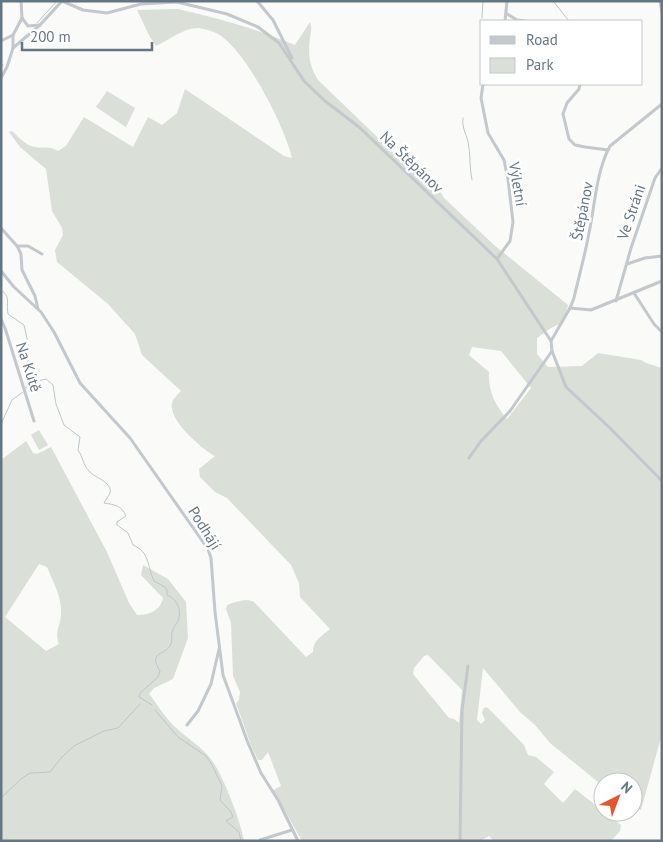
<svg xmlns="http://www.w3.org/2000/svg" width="663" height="842" font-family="'PT Sans',sans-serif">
	<rect width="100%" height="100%" fill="#fafaf8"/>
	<!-- green -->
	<g fill="#dadfd7" fill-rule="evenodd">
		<path d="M178,9C218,18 257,29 295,45L310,22C312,28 311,32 310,38C308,55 309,65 318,80L424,182L430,184L435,183L444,198L494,245L568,305L564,322L551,328L537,338V354L548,367L582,366L598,353L641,360L646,363L662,368V734L641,810L633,809V782H603V786L550,743L535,725L520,712L483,668L477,720L481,724L485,720L482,713L483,709L486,707L489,709L524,745L528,755L536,757L554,772L544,784L563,803L575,789L621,825L620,831L611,841H494L489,836L480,841H302L273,790L281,786L268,752L262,760H258L252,748L236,703L239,700L240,692L233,676L231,623L226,609L227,605C235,602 247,598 254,602L306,657L313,652C313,640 322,636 330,629L300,597L299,583L291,565L227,498L215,492L200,477L199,469L215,456C202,449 168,420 172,403C173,399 178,394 181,391L142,355L135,334L108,304L57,262L55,250L63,235L62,228L52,211L46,169L20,147L9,132L12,131C19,137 26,146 35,147C45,149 47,145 58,151L66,146L84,117L133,147L148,117L162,125L177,113L185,89L284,156L292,158C285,127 246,50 218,34C213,31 204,29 199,28C185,27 169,40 156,46L150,37L137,10ZM472,347L501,351L531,388L507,419C495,405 488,391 489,372L469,355ZM428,655L462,690L459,723L454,719L449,718L413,674L414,668L424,656Z"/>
		<polygon points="107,91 135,108 126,127 96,107"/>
		<polygon points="39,430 48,445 39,450 31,435"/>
		<path d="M26,441L33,453L37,454L51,447L107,552L129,603L137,615C149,615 160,611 163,598L141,575L143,565L168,579L186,602L188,638L173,679L154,688L149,694C157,704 164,716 173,725C186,738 202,746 213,762C224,778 241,822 244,841H1V460ZM39,564L47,567C53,582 62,597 61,613C61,626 54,630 59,644L46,651L5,617Z"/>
	</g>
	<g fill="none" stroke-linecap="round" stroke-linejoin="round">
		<!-- stream -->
		<g stroke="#bbc7cb" stroke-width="1">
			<polyline points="553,1 569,21"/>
			<polyline points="482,18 483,1"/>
			<polyline points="37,23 57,1"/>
			<polyline points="1,65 3,65"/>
			<path d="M463,118C462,130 466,132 468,142C471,155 469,167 472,180"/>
			<path d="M1,290C11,296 6,303 8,314L24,325L28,343V380L33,382L46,379L53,385L56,404L64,425L80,437L78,450C83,457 83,465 89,471C93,477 113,482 110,493C109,496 106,499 104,503C115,505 121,505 126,516L117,522V525L128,533L133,545C150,552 147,566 154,581L165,587L167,590V595C176,599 181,607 179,618C178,623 173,627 172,632C171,636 173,640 171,644C166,656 147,651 160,671L158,677L140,693L139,697L152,705"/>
			<polyline points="26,388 29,382"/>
			<polyline points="1,424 12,400 23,392"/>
			<polyline points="155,710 178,737 206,756 212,765 222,786 220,800 231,812 233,817 226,821 239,832 241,841"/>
			<polyline points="1,798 21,779 30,773 50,772 62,757 74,746 104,731 118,728 140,704"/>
		</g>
		<!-- minor -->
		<g stroke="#c3c8cc" stroke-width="3">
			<polyline points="21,1 22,18"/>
			<polyline points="62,1 83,10 107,13 141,4 177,2 227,14 258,27 279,43 304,81 325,101 359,127 497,259 551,341 552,351 566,387 610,428 662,481"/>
			<polyline points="257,1 273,20 292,58"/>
			<polyline points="660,1 662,13"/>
			<polyline points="507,14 517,20 526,21"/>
			<polyline points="22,18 28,26 40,25"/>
			<polyline points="505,21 507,1"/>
			<polyline points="1,41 13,35"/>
			<polyline points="13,48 40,25 62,1"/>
			<polyline points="1,78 7,67 13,48 13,35 22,18"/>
			<polyline points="483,84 481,98 488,133 504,160 508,179 513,222 510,241 497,259"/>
			<polyline points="580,84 579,89 567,103 563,114 569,139 575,145 585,147 608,150"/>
			<polyline points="1,228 17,246 28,246 42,254"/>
			<polyline points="17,246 21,254 22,270 35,296 38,309"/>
			<polyline points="627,264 645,258 662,256"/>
			<polyline points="1,271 14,287 41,312 54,332 80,383 130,438 208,549 211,558 215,612 223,675 248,743 261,773 278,800 298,841"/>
			<polyline points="634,293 654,324 662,332"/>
			<polyline points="616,301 631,248 655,178 662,168"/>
			<polyline points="570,308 591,310 662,281"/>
			<polyline points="1,319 5,328 34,421"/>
			<path d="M551,341L570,308L574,298C579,276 585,255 589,233C595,205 596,172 610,146L662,104"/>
			<polyline points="469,458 481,441 510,411 552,351"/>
			<polyline points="187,725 198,711 211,684 219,649"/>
			<polyline points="260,840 292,830"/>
			<polyline points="460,841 462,710 468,666"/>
		</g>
	</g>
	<g text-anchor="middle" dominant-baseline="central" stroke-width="5" stroke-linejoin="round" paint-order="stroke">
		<!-- street labels -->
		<g font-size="15" fill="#657683" stroke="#fff">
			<text transform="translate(412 162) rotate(44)">Na Štěpánov</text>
			<text transform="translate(518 184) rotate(80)">Výletní</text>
			<text transform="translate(582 211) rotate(-79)">Štěpánov</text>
			<text transform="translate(631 212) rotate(-71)">Ve Stráni</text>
			<text transform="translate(29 367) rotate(72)">Na Kútě</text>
			<text transform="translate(205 528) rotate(58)">Podhájí</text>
		</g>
	</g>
	<!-- border -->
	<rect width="663" height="842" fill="none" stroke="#657683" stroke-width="5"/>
	<!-- legend -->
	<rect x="480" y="20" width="162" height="65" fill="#ffffff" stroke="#c1c8cd"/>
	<rect x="490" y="36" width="25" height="8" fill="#c3c8cc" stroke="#c1c8cd"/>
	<text x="526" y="45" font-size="15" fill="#657683">Road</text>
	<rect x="490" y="58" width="25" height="15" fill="#dadfd7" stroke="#c1c8cd"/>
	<text x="526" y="70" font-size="15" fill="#657683">Park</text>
	<!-- north arrow -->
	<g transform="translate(618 797) rotate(42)"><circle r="24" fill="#ffffff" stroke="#c1c8cd"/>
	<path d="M0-4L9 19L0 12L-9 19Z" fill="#e4572e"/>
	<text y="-8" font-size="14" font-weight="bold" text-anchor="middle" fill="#657683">N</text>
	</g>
	<!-- scale -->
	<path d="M22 42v8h130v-8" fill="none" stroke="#657683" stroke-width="2.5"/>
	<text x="30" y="42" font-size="15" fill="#657683" stroke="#ffffff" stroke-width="4" paint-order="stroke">200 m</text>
</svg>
